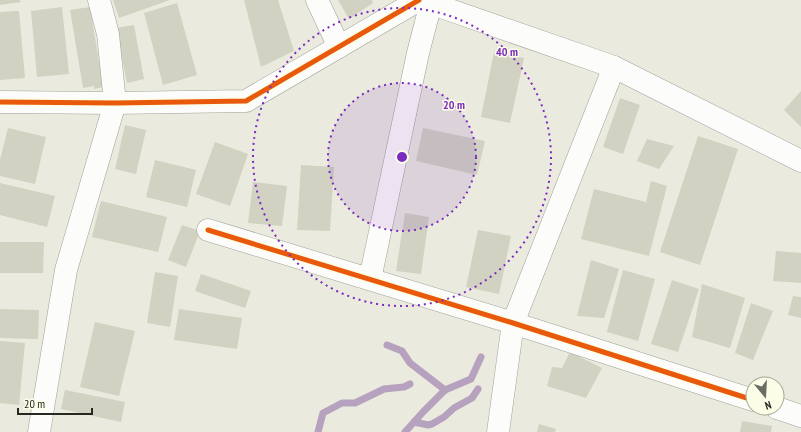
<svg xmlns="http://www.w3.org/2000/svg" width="801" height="432" font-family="'PT Sans Narrow',sans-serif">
	<rect width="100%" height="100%" fill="#eaeade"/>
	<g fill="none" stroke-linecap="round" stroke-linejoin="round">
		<!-- stream -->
		<g stroke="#b6a1be" stroke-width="7">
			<polyline points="387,345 402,351 410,363 445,390"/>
			<polyline points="414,422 428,425 432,424 444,417 454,408 472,398 478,389"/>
			<polyline points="318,432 323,413 342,403 355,403 384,389 404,387 410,384"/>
			<polyline points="405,432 423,412 445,390 471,379 481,357"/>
		</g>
	</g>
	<!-- building -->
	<g fill="#d1d2c1">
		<polygon points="0,0 20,0 21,2 0,5"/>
		<polygon points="113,0 170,0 119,18"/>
		<polygon points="244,0 278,0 294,51 261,67"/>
		<polygon points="338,0 372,0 373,3 349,19"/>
		<polygon points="177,3 197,75 163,85 144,13"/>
		<polygon points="62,7 69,74 37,77 31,11"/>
		<polygon points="90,7 103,87 94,89 94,86 83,88 70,10"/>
		<polygon points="19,11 25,78 0,80 0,12"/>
		<polygon points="134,25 144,79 127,83 116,28"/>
		<polygon points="494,52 524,58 510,123 481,117"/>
		<polygon points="801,91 801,127 784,110"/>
		<polygon points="620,98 640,105 623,154 603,147"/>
		<polygon points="125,125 146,130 136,174 115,169"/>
		<polygon points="8,128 46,137 35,184 0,176 0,160"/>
		<polygon points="423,128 485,141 477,175 416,161"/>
		<polygon points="698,136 738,149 700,265 660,252"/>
		<polygon points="647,139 674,146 659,169 637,161"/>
		<polygon points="215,142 248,154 230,206 196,194"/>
		<polygon points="155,160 196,170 187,207 146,197"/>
		<polygon points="301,165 334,167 330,231 297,230"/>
		<polygon points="651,181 667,186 649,256 581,239 594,189 646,202"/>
		<polygon points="253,182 287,186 282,226 248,223"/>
		<polygon points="0,183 55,196 47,227 0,215"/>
		<polygon points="101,201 167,217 158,252 92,237"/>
		<polygon points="405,213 429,217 421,274 396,271"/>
		<polygon points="182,225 200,231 186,267 168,260"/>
		<polygon points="478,230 511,236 499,294 466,287"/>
		<polygon points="0,242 44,242 43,273 0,273"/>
		<polygon points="776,251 801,253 801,283 773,281"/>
		<polygon points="591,260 619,269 604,318 577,316"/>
		<polygon points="623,270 655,279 638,341 607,332"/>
		<polygon points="155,272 178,276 170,327 147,323"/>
		<polygon points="201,274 251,291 245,308 195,291"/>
		<polygon points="672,280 699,289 678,352 651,344"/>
		<polygon points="702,284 745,298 730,348 692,337"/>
		<polygon points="793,296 801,297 801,318 788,315"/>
		<polygon points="751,303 773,311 753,360 735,353"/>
		<polygon points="0,309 39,310 38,339 0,338"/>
		<polygon points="179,309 242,318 237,349 174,340"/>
		<polygon points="95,322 135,331 119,396 80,387"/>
		<polygon points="0,341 25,343 19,405 0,403"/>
		<polygon points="570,352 602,368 586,398 547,386 552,367 562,368"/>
		<polygon points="65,390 125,402 121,422 61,409"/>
		<polygon points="742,421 772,426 771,432 740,432"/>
		<polygon points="539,424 556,429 555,432 537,432"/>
	</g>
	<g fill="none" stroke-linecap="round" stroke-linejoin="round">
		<!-- minor casing -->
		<g stroke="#a1a198" stroke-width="23">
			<g id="minor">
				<polyline points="317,0 339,47"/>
				<polyline points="421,0 614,67 801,161"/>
				<polyline points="0,102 115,103 246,101 419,0"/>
				<polyline points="208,230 513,323 753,400"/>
				<polyline points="370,279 418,53 431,3"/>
				<polyline points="777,408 801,416"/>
				<polyline points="39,432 66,270 115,103 108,34 99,0"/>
				<polyline points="498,432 513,323 614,67"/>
			</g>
		</g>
		<!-- minor -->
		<use href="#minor" stroke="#fcfcfa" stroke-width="22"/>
		<!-- cycleway casing -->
		<g stroke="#fbfde6" stroke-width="8">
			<g id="cycleway">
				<polyline points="0,102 115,103 246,101 419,0"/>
				<polyline points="208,230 513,323 753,400"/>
			</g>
		</g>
		<!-- cycleway -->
		<use href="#cycleway" stroke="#e8590c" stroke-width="5"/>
	</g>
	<!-- distance rings -->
	<circle cx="402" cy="157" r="74" fill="#7b2cbf" fill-opacity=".12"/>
	<g fill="none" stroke="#7b2cbf" stroke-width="2" stroke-dasharray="2 4">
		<circle cx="402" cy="157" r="74"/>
		<circle cx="402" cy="157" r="149"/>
	</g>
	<circle cx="402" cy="157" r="6" fill="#7b2cbf" stroke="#fbfde6" stroke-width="2"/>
	<g font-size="12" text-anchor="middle" font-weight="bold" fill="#7b2cbf" stroke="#fbfde6" stroke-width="3" stroke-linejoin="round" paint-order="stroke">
		<text x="507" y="56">40 m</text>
		<text x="454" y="109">20 m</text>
	</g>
	<!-- north arrow -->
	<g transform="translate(765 396) rotate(162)"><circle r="19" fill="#fbfde6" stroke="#a6a896"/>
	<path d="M0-3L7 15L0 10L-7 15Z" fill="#6b6c62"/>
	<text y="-6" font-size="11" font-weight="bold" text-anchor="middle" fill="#27281f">N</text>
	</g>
	<!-- scale -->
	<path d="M18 408v6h74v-6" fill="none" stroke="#27281f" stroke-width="2"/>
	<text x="24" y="408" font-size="12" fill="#27281f" stroke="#fbfde6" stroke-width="3" paint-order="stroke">20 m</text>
</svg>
